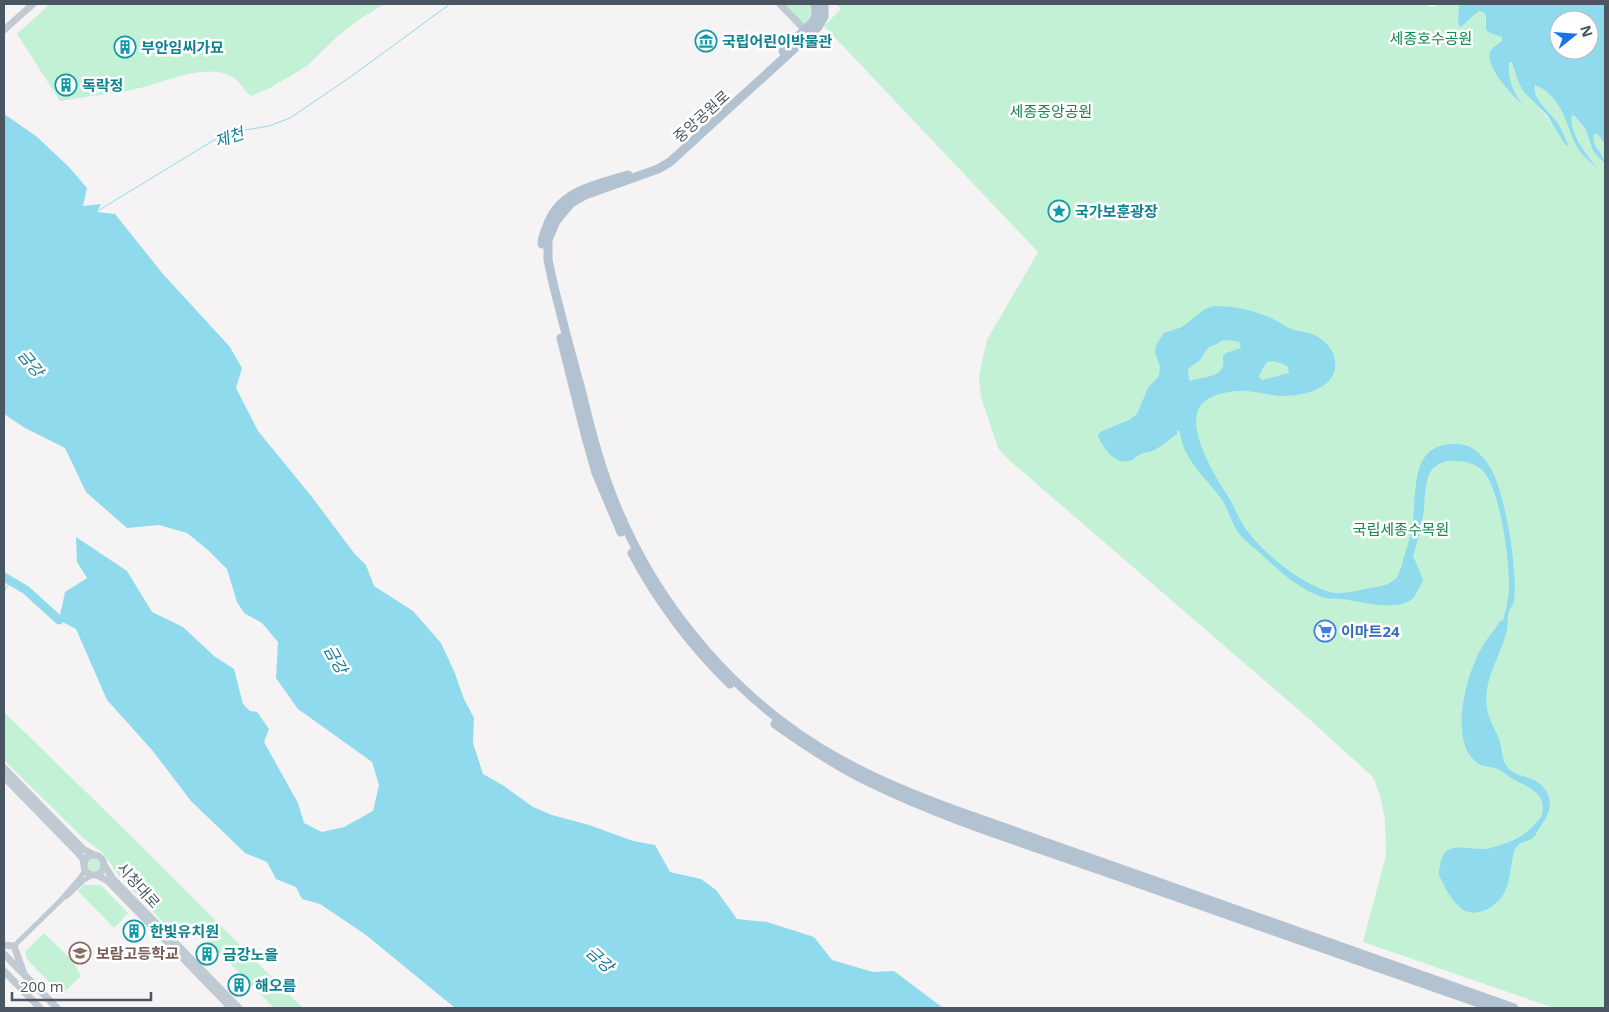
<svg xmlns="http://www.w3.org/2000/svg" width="1609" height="1012" font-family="'Open Sans','Noto Sans KR',sans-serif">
	<rect width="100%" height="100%" fill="#f5f3f3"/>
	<!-- green -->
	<g fill="#c3f1d5">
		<path d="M50,4H385L361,18L338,36L307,66L270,88L251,96C241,88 241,79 226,74C199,66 170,80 144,87C116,94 88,96 60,101L17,34Z"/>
		<polygon points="784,4 810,4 811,16 805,26"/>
		<path d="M836,4H1425L1432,7L1439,4H1459L1458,19L1465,24L1479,11L1483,12L1486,15L1485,22L1502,37V41L1493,48C1499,69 1500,88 1520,101C1511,90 1508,78 1509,63L1513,62L1518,81L1553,125L1557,123C1549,112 1533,99 1535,85C1573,101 1564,142 1594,166C1585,150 1569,135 1572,115L1575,116L1586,130L1593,151L1605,164V1003L1603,1008H1554L1363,942L1386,855L1385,820L1380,795L1373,777L1308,718L1009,460L998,448L981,397L979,377L982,361L987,340L1038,252L824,26L841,9Z"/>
		<path d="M1594,134H1598L1605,145V161C1599,152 1592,145 1594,134Z"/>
		<polygon points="4,712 128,833 303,1008 274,1008 190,923 176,936 119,876 104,854 82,837 4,760"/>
		<circle cx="94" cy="865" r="6"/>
		<polygon points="84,885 101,885 128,913 114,928 78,891"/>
		<polygon points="44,933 73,961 81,976 61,995 27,959 25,952"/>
	</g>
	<!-- water -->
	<g fill="#90daee" fill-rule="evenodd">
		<path d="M1459,4H1605V145L1598,134H1594C1591,148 1604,153 1605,164L1593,151L1586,130L1575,116L1572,115C1569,134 1586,154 1597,168C1588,161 1581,154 1576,145C1565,122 1562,96 1535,85C1532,99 1550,112 1557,122C1562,130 1565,138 1569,147L1565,144L1547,115L1523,91L1518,81L1512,62L1509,63C1508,80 1513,92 1523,105C1513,96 1485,67 1490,52C1492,47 1499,44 1502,41V37L1490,33L1486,30V15L1483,12L1479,11L1461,27L1459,26L1458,19ZM1559,20H1589V50H1559Z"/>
		<polygon points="4,114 36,136 69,167 87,188 83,206 101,204 97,212 115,214 163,274 230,347 242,368 236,388 258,431 312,497 354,553 366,565 374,586 413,611 441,643 454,671 464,699 474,718 473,743 483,774 504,786 533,807 552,815 589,825 633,841 655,845 670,872 701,879 716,890 737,919 767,922 814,937 832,960 873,972 894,971 943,1008 455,1008 366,935 320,904 302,899 296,887 276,879 267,862 245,853 191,801 152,750 107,700 76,629 59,620 65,592 87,578 77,562 76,537 127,571 152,612 183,627 214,656 234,669 243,704 250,711 257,712 269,729 264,742 298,803 304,823 322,832 344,827 373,811 379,785 372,762 298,709 276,678 278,642 262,623 244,613 237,602 227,569 208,550 187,533 159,525 127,528 86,492 65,448 25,428 4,414"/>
		<path d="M1213,306C1234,306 1255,310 1273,319C1279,322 1283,325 1289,328C1297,332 1306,331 1314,335C1322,338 1329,345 1333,353C1345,386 1307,396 1283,396C1271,396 1259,392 1247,391C1233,390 1207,394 1199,408C1187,432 1216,477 1229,498C1233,505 1237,514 1241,521C1255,548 1308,591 1338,593C1347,593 1356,591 1365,589C1376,587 1390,586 1397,577C1399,574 1403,563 1403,560C1409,543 1413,526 1414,508C1417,477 1415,443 1457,444C1472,444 1484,456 1491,469C1505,492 1518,572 1514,599C1512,611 1511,604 1508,616C1507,621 1508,627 1506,633C1499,660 1483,679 1487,709C1489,722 1497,731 1500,742C1502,750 1502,761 1508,768C1514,776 1530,776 1539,783C1557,799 1550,814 1538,830C1537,832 1536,835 1534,837C1525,844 1518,840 1514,852C1510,866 1511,882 1503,895C1496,906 1479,917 1465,911C1457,907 1446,891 1443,883C1439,875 1438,875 1440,866C1444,836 1471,853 1490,848C1509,843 1523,838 1536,823C1540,818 1543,816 1543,808C1543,791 1525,786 1513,779C1511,778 1500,770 1498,769C1489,766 1482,768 1474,760C1450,738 1466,676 1480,651C1485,640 1494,632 1500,621L1503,620C1506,610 1508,600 1509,590C1510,563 1501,493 1484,472C1478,465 1467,461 1457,461C1448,460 1436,463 1431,471C1424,481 1425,504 1423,516C1421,530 1417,543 1413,556L1423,579C1421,585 1417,594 1412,599C1397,611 1365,603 1348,600C1340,598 1331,600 1322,597C1298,589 1278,570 1260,553C1254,547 1246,542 1240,535C1233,526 1230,515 1225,505C1223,500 1219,496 1216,492C1202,474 1181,455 1180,431H1177V434C1169,440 1162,446 1154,450C1149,453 1143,452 1139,455C1135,457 1134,460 1129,461C1115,465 1103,448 1098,436L1100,432L1129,420L1137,414L1148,388L1159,376L1160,367L1155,352L1156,345L1164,333L1182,327L1203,310ZM1227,340L1239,342L1241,348L1226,353L1223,356C1223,359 1224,365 1222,368C1218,378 1199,377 1191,381L1189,380L1188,369L1199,361L1209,347L1217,344L1221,341ZM1267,362C1274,360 1282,363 1288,367L1289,373L1262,380L1259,376L1263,368Z"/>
	</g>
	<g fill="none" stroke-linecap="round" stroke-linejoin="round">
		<!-- stream -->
		<g stroke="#90daee" stroke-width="1">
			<polyline points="96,212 214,140 239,131 269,126 290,118 349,78 450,4"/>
			<polyline points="4,591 11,581"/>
		</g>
		<!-- river -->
		<polyline stroke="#90daee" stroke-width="9" points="4,577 26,590 59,620"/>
		<!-- minor -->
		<g stroke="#c1cad2" stroke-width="5">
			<polyline points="66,897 83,881 92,875"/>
			<polyline points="14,946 60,901 80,878 84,872 84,868"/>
		</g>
		<!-- tertiary -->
		<g stroke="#c1cad2" stroke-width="7">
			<polyline points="780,4 805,30"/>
			<polyline points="4,30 33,4"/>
			<polyline points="4,768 83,849 94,855"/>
			<polyline points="4,777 78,853 83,859 84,864"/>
			<circle cx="94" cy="865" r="10"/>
			<polyline points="104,865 113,879 239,1008"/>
			<polyline points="97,875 108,881 231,1008"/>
			<polyline points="4,945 14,946 23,971"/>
			<polyline points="4,954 57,1008"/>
			<polyline points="4,971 40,1008"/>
		</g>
		<!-- primary -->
		<g stroke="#b3c2d1" stroke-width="9">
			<path d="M824,4V17L818,27L670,162L658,169L585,195L571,203L556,221L548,240V260L553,283C562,319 571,354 581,389C590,428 600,467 616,505C659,611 741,705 841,760C877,780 914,795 952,809L1514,1008"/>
			<polyline points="783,51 813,22 816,16 815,4"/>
			<path d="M542,244C542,236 546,229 549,221C563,190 598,184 628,175"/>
			<polyline points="561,338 585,434 596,473 621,532"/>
			<path d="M632,553C658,602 690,645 730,684"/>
			<path d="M775,724C806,746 837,767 871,783C945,819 1024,843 1100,870C1231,916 1362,962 1493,1008"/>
		</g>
	</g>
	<!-- icons -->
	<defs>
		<g id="museum-ring" transform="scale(1.125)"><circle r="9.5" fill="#fff" stroke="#0f9aa8" stroke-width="1.5"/><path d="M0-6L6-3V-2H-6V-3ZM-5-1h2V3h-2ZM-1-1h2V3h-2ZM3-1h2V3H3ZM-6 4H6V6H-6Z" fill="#0f9aa8"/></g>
		<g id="building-ring" transform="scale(1.125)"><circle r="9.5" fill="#fff" stroke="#0f9aa8" stroke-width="1.5"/><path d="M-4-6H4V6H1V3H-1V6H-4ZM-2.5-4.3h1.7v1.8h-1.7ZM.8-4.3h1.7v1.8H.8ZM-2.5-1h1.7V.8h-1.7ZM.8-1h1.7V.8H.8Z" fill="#0f9aa8"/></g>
		<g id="sight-ring" transform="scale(1.125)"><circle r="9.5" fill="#fff" stroke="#0f9aa8" stroke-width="1.5"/><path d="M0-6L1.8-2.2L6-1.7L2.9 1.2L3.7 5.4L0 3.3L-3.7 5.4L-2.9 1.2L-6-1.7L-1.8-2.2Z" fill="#0f9aa8"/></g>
		<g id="supermarket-ring" transform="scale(1.125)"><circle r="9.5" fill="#fff" stroke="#3f7fe0" stroke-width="1.5"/><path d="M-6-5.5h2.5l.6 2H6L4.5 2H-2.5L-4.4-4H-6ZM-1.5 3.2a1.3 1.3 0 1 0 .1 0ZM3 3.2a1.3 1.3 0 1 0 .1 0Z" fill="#3f7fe0"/></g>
		<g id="school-ring" transform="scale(1.125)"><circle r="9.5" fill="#fff" stroke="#8d6e63" stroke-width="1.5"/><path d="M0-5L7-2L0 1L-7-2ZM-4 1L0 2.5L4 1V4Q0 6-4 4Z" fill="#8d6e63"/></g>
	</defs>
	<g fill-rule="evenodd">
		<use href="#museum-ring" x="706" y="41"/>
		<use href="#building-ring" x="125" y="47"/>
		<use href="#building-ring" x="66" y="85"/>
		<use href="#sight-ring" x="1059" y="211"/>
		<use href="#supermarket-ring" x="1325" y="631"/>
		<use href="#building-ring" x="134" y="931"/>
		<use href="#school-ring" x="80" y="953"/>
		<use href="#building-ring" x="207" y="954"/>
		<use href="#building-ring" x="239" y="985"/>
	</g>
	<g text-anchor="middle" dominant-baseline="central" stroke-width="5" stroke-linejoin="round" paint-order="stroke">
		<!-- park labels -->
		<g font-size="15" fill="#17864f" stroke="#fff">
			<text x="1431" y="38">세종호수공원</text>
			<text x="1051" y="111">세종중앙공원</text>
			<text x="1401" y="529">국립세종수목원</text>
		</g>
		<!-- culture labels -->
		<g font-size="15" font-weight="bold" fill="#0d838f" stroke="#fff" text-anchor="start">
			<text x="722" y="41">국립어린이박물관</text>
			<text x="141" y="47">부안임씨가묘</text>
			<text x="82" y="85">독락정</text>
			<text x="1075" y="211">국가보훈광장</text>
			<text x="150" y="931">한빛유치원</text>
			<text x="223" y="954">금강노을</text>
			<text x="255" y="985">해오름</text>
		</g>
		<!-- street labels -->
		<g font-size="15" fill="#4a5661" stroke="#fff">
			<text transform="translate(701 116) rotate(-42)">중앙공원로</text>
			<text transform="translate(139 885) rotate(48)">시청대로</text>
		</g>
		<!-- shop labels -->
		<g font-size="15" font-weight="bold" fill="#366cbe" stroke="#fff" text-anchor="start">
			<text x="1341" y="631">이마트24</text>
		</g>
		<!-- education labels -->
		<g font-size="15" font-weight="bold" fill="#785e54" stroke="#fff" text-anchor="start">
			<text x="96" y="953">보람고등학교</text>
		</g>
		<!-- water labels -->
		<g font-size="16" font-style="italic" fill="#0c7c9b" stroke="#fff">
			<text transform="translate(229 137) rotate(-19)">제천</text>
			<text transform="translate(31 363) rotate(51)">금강</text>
			<text transform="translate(336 659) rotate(61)">금강</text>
			<text transform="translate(600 959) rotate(42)">금강</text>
		</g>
	</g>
	<!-- border -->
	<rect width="1609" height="1012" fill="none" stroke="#4a5661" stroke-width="10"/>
	<!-- north arrow -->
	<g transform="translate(1574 35) rotate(73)"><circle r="24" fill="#ffffff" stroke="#b7bbc0"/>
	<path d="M0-4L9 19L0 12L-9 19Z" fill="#1a73e8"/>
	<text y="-8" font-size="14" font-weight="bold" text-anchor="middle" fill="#4a5661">N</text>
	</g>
	<!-- scale -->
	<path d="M12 992v8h139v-8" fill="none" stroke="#4a5661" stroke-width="2.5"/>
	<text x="20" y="992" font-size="15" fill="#4a5661" stroke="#ffffff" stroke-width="4" paint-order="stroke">200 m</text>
</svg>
